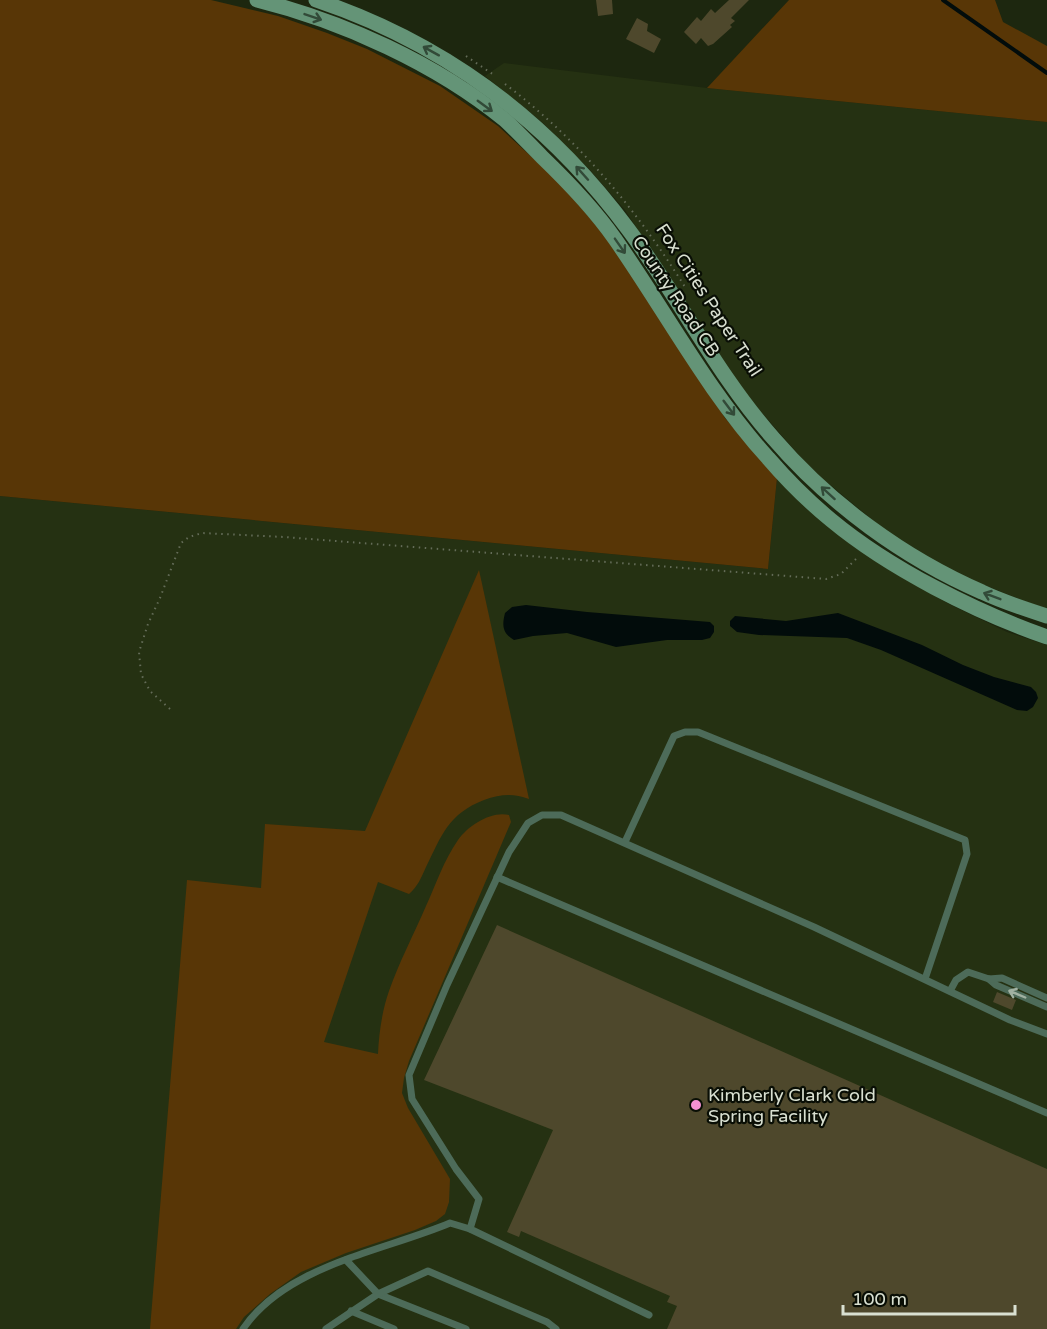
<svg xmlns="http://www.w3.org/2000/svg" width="1047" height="1329" font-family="'Varela Round',sans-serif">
	<rect width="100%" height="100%" fill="#1d270f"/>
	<!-- built -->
	<g fill="#253112">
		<polygon points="504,63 707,88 1047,122 1047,609 1024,601 952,572 881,527 810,468 743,391 625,210 589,169 543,123 485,76"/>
		<polygon points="777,478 850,544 891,571 949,604 1007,632 1047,645 1047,1329 0,1329 0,496 768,569"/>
	</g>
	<!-- green -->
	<g fill="#583606">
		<polygon points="0,0 211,0 278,16 327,33 367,49 440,86 498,126 560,183 600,230 636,278 725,418 777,478 768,569 0,496"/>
		<polygon points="789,0 995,0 1003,22 1047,46 1047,122 707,88"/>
		<path d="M479,570L529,799C513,793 501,794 484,800C448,814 442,835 426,867C421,878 418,886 409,894L378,882L324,1042L378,1054C379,1033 382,1011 389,991C399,962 414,934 426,906C436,884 444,860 458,840C469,825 491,811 509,815L511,822L409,1061L404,1078L402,1093L408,1108L450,1179L449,1202L445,1214L436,1221L415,1230L346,1253L301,1272L270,1294L244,1317L236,1329H150L187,880L261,888L265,824L365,831Z"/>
	</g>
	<!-- water -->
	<g fill="#020c0b">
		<path d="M526,605L587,612L710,622L714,626V632L710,638L702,640H667L616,647L567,633L533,636L514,640C502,633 502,625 505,613L512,607Z"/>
		<polygon points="838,613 922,645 963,665 994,677 1031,687 1036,692 1038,698 1033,707 1027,711 1017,710 881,650 847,638 759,635 737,632 730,626 730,621 735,616 786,621"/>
	</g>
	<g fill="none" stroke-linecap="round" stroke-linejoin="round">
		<!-- stream -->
		<polyline stroke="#020c0b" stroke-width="4" points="943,0 1047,73"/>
	</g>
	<!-- building -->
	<g fill="#4e482c">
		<polygon points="596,0 612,0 613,14 598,16"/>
		<polygon points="729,0 749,0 731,18 735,21 730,25 732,27 713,44 708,46 701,38 696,44 684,32 697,17 701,21 711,9 715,13"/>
		<polygon points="637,18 648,24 647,31 661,39 654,53 626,39"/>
		<polygon points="497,925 1047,1169 1047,1329 667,1329 677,1306 667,1302 670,1296 521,1231 519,1237 507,1232 553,1130 424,1080"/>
		<polygon points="997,992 1016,1000 1012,1010 993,1002"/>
	</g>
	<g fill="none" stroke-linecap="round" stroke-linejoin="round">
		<!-- path -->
		<g stroke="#646c58" stroke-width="2" stroke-dasharray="1.5 4.5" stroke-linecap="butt">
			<polyline points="466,56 494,75"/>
			<path d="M505,84C579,140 636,209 685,287"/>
			<polyline points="170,709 150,691 141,674 139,652 148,624 160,598 181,543 189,537 202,533 284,537 826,579 841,574 858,557"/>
		</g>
		<!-- lane -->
		<g stroke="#4d6b59" stroke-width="7">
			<polyline points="625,842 674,736 685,732 698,732 965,840 967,854 925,979"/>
			<polyline points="497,877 1047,1113"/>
			<polyline points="989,979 996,985 1047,1007"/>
			<polyline points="950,991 956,980 968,972 989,979 1002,978 1047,998"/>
			<polyline points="346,1260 378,1294 466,1329"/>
			<polyline points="351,1311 394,1329"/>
			<polyline points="649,1315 470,1229 479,1199 456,1169 412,1099 409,1075 447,985 509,852 528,823 542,815 561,815 814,927 1010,1020 1047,1034"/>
			<path d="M243,1329C286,1265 384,1251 450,1223L470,1229"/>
			<polyline points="326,1329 378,1294 428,1271 547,1322 556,1329"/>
		</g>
		<!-- secondary -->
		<g stroke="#649477" stroke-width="15">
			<path d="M257,0C342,21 437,64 505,120C518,132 530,145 542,157C568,182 594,209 615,239C666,312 708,392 768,458C787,480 809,502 831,520C890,569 976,612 1047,637"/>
			<path d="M316,0C444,43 548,121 628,229C679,297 717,375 774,439C830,504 904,558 982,592C1003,602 1025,609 1047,616"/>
		</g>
	</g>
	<!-- one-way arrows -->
	<defs><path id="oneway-shaft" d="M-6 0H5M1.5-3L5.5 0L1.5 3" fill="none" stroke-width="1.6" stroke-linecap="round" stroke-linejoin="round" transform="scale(1.5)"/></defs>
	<g stroke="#324a38">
		<use href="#oneway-shaft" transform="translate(313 17) rotate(19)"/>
		<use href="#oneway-shaft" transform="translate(431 51) rotate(-151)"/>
		<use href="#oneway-shaft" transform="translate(485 106) rotate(36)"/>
		<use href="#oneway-shaft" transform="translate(582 173) rotate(-132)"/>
		<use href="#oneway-shaft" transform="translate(620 246) rotate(55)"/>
		<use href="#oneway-shaft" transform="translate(729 408) rotate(53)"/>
		<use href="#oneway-shaft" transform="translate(828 493) rotate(-138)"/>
		<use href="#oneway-shaft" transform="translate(992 596) rotate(-159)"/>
	</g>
	<use stroke="#a1b1a1" href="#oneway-shaft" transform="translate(1017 994) rotate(-157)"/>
	<!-- markers -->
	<circle fill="#f491d3" stroke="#090e05" stroke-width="2" cx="696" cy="1105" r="6"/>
	<g text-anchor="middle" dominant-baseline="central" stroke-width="4.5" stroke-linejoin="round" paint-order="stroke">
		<!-- street labels -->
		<g font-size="18" fill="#d9e0d1" stroke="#090e05">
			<text transform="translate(676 296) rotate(56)">County Road CB</text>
			<text transform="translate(709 300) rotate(57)">Fox Cities Paper Trail</text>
		</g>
		<!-- poi labels -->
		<g font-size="18" fill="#d9e0d1" stroke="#090e05" text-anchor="start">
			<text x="708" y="1095">Kimberly Clark Cold<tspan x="708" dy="21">Spring Facility</tspan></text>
		</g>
	</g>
	<!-- scale -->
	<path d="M843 1305v9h172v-9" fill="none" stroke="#d9e0d1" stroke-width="3"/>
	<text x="852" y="1305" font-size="18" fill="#d9e0d1" stroke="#090e05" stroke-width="4.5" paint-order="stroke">100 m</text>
</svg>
